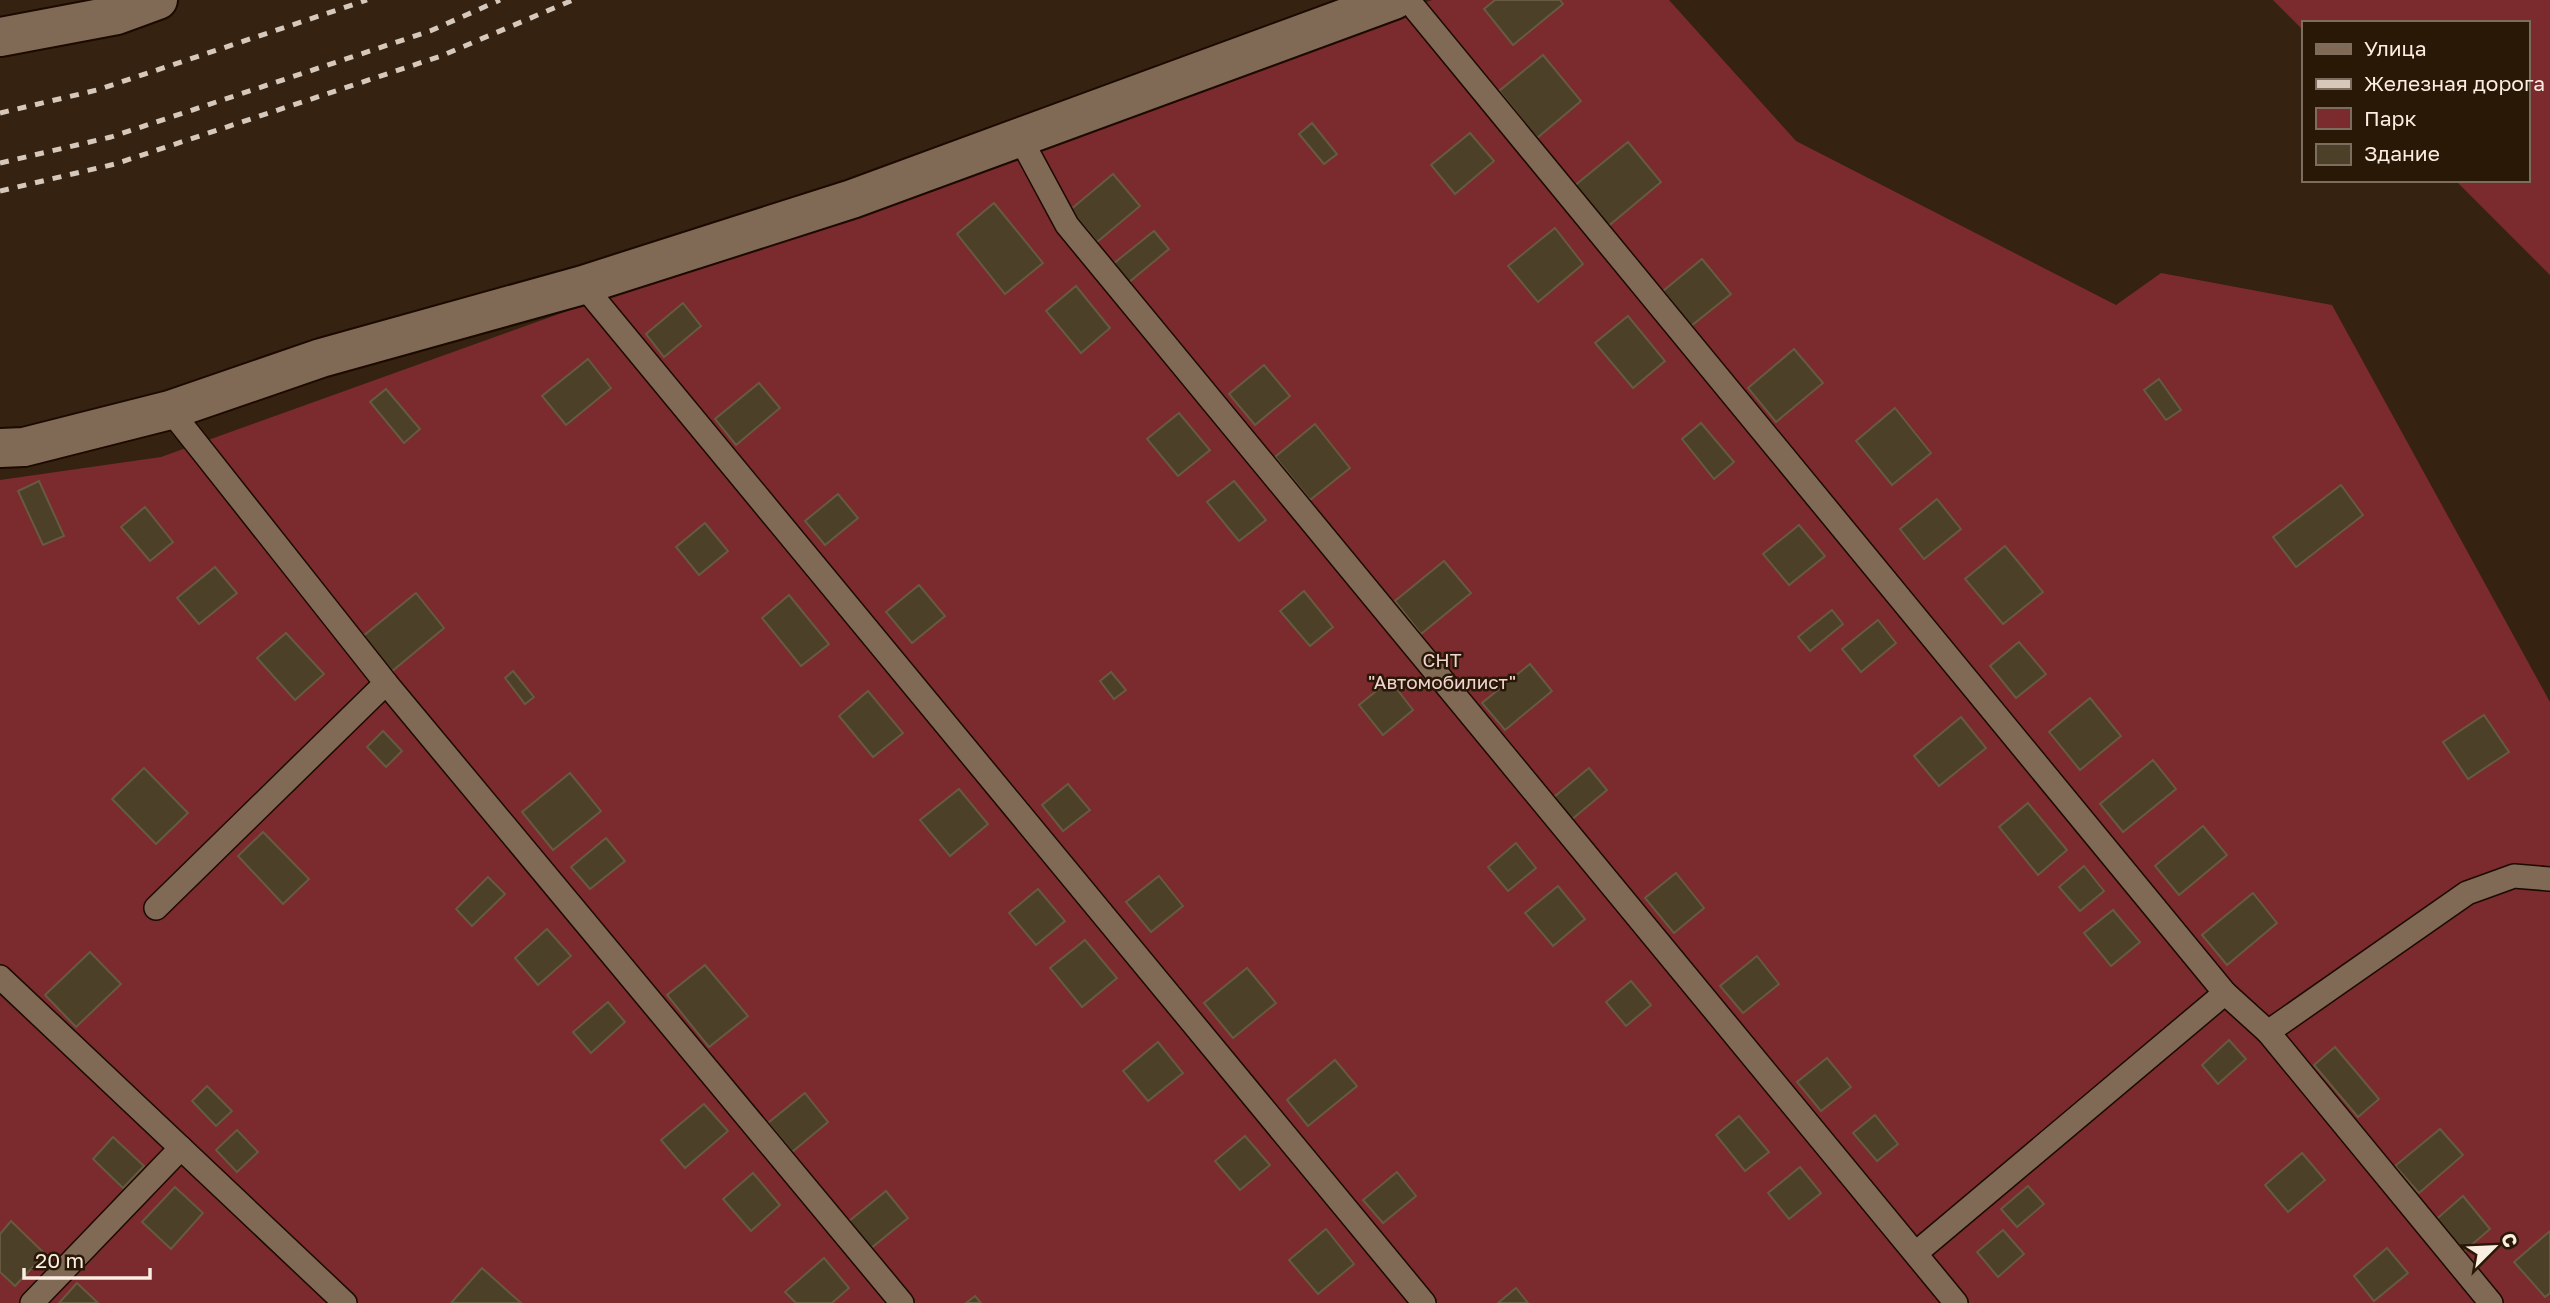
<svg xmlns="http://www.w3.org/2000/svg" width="2550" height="1303" font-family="'Golos Text',sans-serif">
	<rect width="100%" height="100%" fill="#352210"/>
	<!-- green -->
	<g fill="#7b2a2d">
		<polygon points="1432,0 1669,0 1796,141 2116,305 2161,273 2332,305 2550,702 2550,1303 0,1303 0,480 161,457"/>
		<polygon points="2273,0 2550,0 2550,275 2455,180 2527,180 2527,23 2303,23 2303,30"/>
	</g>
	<!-- building -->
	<g fill="#4d4028" stroke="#675a41" stroke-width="2">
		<polygon points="1495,0 1560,0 1563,4 1513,45 1484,9"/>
		<polygon points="1543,55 1581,101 1537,138 1499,91"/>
		<polygon points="1312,123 1337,154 1324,164 1299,134"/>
		<polygon points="1470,133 1494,161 1455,194 1431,165"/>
		<polygon points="1628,142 1661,182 1606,228 1573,187"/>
		<polygon points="1113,174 1140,206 1097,242 1070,210"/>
		<polygon points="994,203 1043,263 1005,294 957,234"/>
		<polygon points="1555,228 1583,264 1538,302 1508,266"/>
		<polygon points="1154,231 1169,249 1128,283 1113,264"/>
		<polygon points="1702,259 1731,294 1691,326 1663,291"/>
		<polygon points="1076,286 1110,328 1081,353 1046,311"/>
		<polygon points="683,303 701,326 664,357 646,334"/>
		<polygon points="1628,316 1665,361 1633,388 1595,343"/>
		<polygon points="1794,349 1823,383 1776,422 1748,388"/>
		<polygon points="588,359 611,388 566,425 542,396"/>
		<polygon points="1264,365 1290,396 1255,425 1229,394"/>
		<polygon points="2159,379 2181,410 2166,420 2144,390"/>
		<polygon points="759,383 780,408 736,445 715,419"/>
		<polygon points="386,389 420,429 404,443 370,402"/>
		<polygon points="1895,408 1931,453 1892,485 1856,441"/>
		<polygon points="1179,413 1210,450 1178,476 1147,439"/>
		<polygon points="1701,423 1734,462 1714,479 1682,439"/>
		<polygon points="1315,424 1350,468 1310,500 1275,457"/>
		<polygon points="39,481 64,536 43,545 18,491"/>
		<polygon points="1234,481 1266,520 1239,541 1207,502"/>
		<polygon points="2341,485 2363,515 2296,567 2273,537"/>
		<polygon points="838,494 858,518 825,545 805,521"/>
		<polygon points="1937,499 1961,529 1924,559 1900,529"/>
		<polygon points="145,507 173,542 150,561 121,527"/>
		<polygon points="705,523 728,551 699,575 676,547"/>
		<polygon points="1799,525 1825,556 1789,585 1763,554"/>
		<polygon points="2005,546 2043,592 2003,624 1965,579"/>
		<polygon points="1444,561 1471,593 1421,634 1395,601"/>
		<polygon points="215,567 237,593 199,624 177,598"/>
		<polygon points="919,585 945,616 912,643 886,612"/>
		<polygon points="1304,591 1333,627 1310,646 1280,611"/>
		<polygon points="416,593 444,628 391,672 362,637"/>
		<polygon points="789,595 829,644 801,666 762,618"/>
		<polygon points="1832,610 1843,624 1810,651 1798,637"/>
		<polygon points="1878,620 1896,643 1861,672 1842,649"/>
		<polygon points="286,633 324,674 295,700 257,658"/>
		<polygon points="2019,642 2046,674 2016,698 1990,666"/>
		<polygon points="1530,664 1552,691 1505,730 1482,703"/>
		<polygon points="513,671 534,697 525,704 505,678"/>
		<polygon points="1111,672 1126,690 1114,699 1100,681"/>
		<polygon points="1390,680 1413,710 1383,735 1359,705"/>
		<polygon points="868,691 903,733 873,757 839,716"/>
		<polygon points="2090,698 2121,736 2080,770 2049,732"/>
		<polygon points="2484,715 2509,752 2468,779 2443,742"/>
		<polygon points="1961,717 1986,748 1939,786 1914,756"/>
		<polygon points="383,731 402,751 386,767 367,747"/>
		<polygon points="2153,760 2176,789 2123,832 2100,804"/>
		<polygon points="144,768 188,813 156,844 112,799"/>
		<polygon points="1589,768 1607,790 1571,820 1554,797"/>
		<polygon points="570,773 601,811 553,850 522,812"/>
		<polygon points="1068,784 1090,810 1063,831 1042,805"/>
		<polygon points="959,789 988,824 950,856 920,820"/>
		<polygon points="2028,803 2067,850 2038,875 1999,827"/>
		<polygon points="2203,826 2227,855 2179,895 2155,866"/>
		<polygon points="263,832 309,879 283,904 238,856"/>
		<polygon points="606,838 625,861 590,889 571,867"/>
		<polygon points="1516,843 1536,868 1508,891 1488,867"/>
		<polygon points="2084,866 2104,891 2080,911 2059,887"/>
		<polygon points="1676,873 1704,908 1674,933 1645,898"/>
		<polygon points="1159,876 1183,906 1151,932 1126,902"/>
		<polygon points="488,877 505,894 472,926 456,909"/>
		<polygon points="1558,886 1585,919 1553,946 1525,913"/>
		<polygon points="1038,889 1065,921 1036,945 1009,913"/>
		<polygon points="2253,893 2277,923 2227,965 2202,935"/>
		<polygon points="2113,910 2140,942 2111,966 2084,933"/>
		<polygon points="547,929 571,956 538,985 515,958"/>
		<polygon points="1085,940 1117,978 1082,1007 1050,968"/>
		<polygon points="90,952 121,984 76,1027 45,995"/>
		<polygon points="1757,956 1779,984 1743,1013 1720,986"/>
		<polygon points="705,965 748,1016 709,1047 667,995"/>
		<polygon points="1247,968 1276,1003 1233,1038 1204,1003"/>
		<polygon points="1631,981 1651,1005 1626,1026 1606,1002"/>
		<polygon points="608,1002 625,1022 591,1053 573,1032"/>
		<polygon points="2229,1040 2246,1059 2218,1084 2202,1065"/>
		<polygon points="1158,1042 1183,1073 1148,1101 1123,1071"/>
		<polygon points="2335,1047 2379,1099 2358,1117 2314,1065"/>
		<polygon points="1827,1058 1851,1087 1821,1111 1797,1082"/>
		<polygon points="1335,1060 1357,1086 1308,1126 1287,1100"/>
		<polygon points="207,1086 232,1111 216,1126 192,1101"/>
		<polygon points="805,1093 828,1122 792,1152 768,1123"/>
		<polygon points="704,1104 728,1131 685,1168 661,1140"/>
		<polygon points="1875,1115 1898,1144 1877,1161 1853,1133"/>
		<polygon points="1739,1116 1769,1152 1745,1171 1716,1135"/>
		<polygon points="2440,1129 2463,1155 2419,1193 2395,1166"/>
		<polygon points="237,1130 258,1152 237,1172 216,1150"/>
		<polygon points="1245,1136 1270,1165 1240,1190 1215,1161"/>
		<polygon points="113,1137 144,1166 123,1188 93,1159"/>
		<polygon points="2302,1153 2325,1180 2288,1212 2265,1185"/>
		<polygon points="1800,1167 1821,1193 1789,1219 1768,1193"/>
		<polygon points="1397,1172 1416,1196 1383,1223 1363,1200"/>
		<polygon points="753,1173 780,1205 751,1231 723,1199"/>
		<polygon points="2028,1186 2044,1204 2017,1227 2001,1209"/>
		<polygon points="175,1187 203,1213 171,1249 142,1222"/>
		<polygon points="886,1191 908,1218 870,1249 848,1222"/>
		<polygon points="2463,1196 2490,1229 2461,1254 2433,1222"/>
		<polygon points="11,1221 45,1254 15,1286 0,1272 0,1234"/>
		<polygon points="1326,1229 1354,1264 1318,1294 1289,1260"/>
		<polygon points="2003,1230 2024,1254 1998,1277 1977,1252"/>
		<polygon points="2550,1231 2550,1293 2545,1297 2514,1262"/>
		<polygon points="2387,1248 2408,1273 2374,1301 2354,1276"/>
		<polygon points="824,1258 849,1288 832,1303 796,1303 785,1292"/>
		<polygon points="482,1268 521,1303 451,1303"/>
		<polygon points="77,1283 98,1303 59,1303"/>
		<polygon points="1516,1288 1528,1303 1498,1303"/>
		<polygon points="975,1296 981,1303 966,1303"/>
	</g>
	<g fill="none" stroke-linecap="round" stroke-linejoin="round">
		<!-- service casing -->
		<g stroke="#1c0a00" stroke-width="26">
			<g id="service">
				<polyline points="1408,0 2225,993 2268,1032 2491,1303"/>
				<polyline points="1019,136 1067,225 1956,1303"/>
				<polyline points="583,285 1424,1303"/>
				<polyline points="170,410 386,683 902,1303"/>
				<polyline points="156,908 386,683"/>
				<polyline points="0,977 345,1303"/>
				<polyline points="2268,1032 2467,893 2514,876 2550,879"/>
				<polyline points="1916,1253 2225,993"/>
				<polyline points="32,1303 181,1148"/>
			</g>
		</g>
		<!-- minor casing -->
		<g stroke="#1c0a00" stroke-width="42">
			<g id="minor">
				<polyline points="0,37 117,15 158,0"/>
				<polyline points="0,448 24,447 170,410 321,358 583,285 852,199 1394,0"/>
			</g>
		</g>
		<!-- service -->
		<use href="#service" stroke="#806a56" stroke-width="23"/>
		<!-- minor -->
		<use href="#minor" stroke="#806a56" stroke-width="38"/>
		<!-- rail -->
		<g stroke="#d6c8bb" stroke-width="5" stroke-dasharray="9 9" stroke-linecap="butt">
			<polyline points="0,113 97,90 367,0"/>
			<polyline points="0,163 111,137 430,31 500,0"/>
			<polyline points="0,191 115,164 441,56 573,0"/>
		</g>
	</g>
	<g text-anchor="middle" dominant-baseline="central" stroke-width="5" stroke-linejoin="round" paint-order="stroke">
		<!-- park labels -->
		<g font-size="19" fill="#efd4d3" stroke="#2a1807">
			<text x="1442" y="659">СНТ<tspan x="1442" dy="22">"Автомобилист"</tspan></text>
		</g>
	</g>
	<!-- legend -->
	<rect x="2302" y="21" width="228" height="161" fill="#2a1807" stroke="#7d6d5f" stroke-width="2"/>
	<rect x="2316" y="44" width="35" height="10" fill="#806a56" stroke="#7d6d5f" stroke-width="2"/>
	<text x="2364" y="56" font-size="21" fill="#faede2">Улица</text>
	<rect x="2316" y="79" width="35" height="10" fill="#d6c8bb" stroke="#7d6d5f" stroke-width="2"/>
	<text x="2364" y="91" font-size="21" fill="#faede2">Железная дорога</text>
	<rect x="2316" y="108" width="35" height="21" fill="#7b2a2d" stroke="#7d6d5f" stroke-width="2"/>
	<text x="2364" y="126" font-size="21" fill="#faede2">Парк</text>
	<rect x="2316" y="144" width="35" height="21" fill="#4d4028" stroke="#7d6d5f" stroke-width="2"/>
	<text x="2364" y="161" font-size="21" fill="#faede2">Здание</text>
	<!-- north arrow -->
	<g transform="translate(2494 1247) rotate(66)" stroke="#2a1807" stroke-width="5" paint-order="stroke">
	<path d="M0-5L12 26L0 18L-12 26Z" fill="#faede2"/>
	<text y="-10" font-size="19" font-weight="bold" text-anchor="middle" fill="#faede2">С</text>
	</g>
	<!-- scale -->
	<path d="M24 1268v10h126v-10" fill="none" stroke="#faede2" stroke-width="3.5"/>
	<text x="35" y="1268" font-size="21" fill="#faede2" stroke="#2a1807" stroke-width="5" paint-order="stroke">20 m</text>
</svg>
